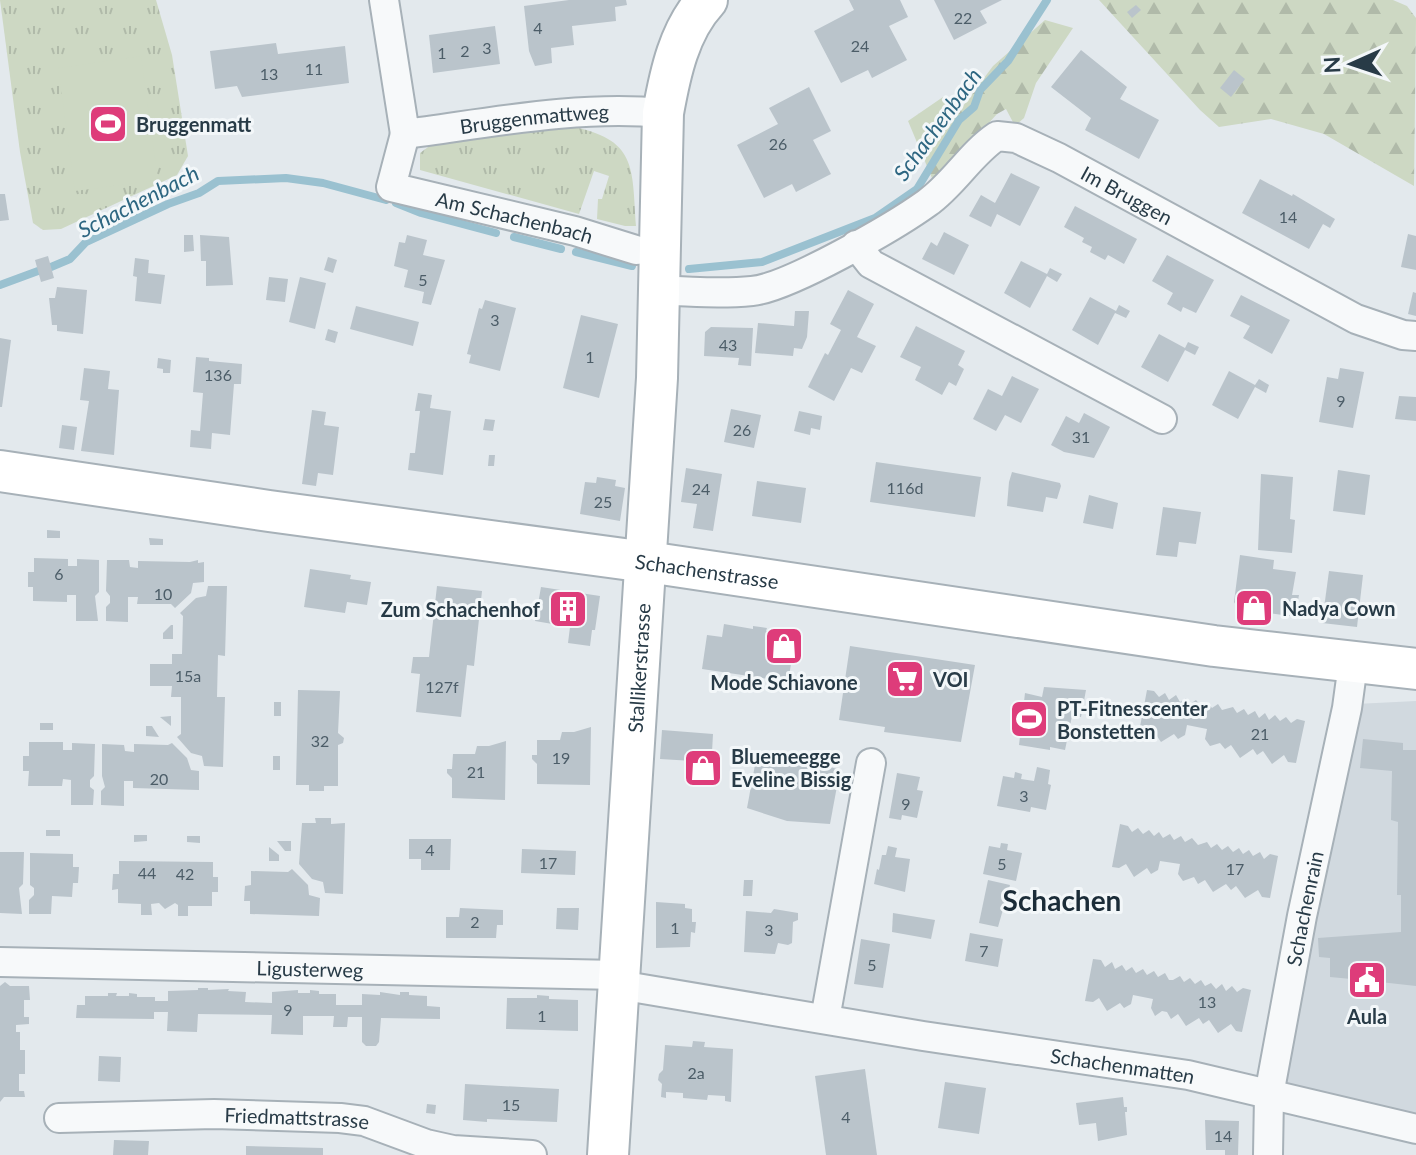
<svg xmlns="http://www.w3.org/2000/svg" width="1416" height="1155" font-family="Lato,sans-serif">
	<defs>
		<pattern id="grass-tufts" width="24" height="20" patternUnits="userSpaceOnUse" patternTransform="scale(2)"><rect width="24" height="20" fill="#cdd8c3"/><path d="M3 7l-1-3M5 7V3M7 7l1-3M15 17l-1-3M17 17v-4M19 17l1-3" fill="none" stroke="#b0baa9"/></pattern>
		<pattern id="forest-firs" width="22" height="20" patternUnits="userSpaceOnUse" patternTransform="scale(2)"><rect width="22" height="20" fill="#cdd8c3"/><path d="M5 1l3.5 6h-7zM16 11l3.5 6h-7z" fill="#b0baa9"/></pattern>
	</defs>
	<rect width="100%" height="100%" fill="#e3e9ed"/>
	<!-- built -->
	<polygon fill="#d1d9df" points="1416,701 1416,1121 1278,1085 1356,704"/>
	<!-- grass -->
	<g fill="url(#grass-tufts)">
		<polygon points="0,0 156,0 172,55 188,156 177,175 61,229 43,230 33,223 20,152"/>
		<path d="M569,126C637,139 632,166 636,226H625L597,219L598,199H602L609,176L594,171L579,214L420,170V153L435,142Z"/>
	</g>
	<!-- forest -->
	<g fill="url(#forest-firs)">
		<polygon points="1099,0 1393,0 1407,6 1416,18 1414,186 1324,134 1271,119 1219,127 1200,110"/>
		<polygon points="1045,20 1073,28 1036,83 1024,118 1015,126 1006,109 997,114 934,183 908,121 943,97 960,110 993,66"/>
	</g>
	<!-- pitch -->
	<polygon fill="#cdd8c3" points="141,56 158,180 75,191 58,68"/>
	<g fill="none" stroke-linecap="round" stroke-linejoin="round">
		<!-- stream -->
		<g stroke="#9ac1d0" stroke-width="8">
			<polyline points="396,203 421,213 496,233"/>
			<polyline points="514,237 561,249"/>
			<polyline points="576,252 632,266"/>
			<polyline points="51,267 70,259 86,242 168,204 199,193 218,181 286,178 323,183 386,200"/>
			<polyline points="689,269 762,262 875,218 917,189 959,120 974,107 980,90 1008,61 1047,0"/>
			<polyline points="0,285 38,271"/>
		</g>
	</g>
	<!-- building -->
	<g fill="#bac4cb">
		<polygon points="569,0 626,0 627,5 615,7 616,21 572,26 574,45 551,48 552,63 535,66 529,51 524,6"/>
		<polygon points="849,0 900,0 908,17 889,26 907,60 872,78 868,70 841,83 814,31 854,10"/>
		<polygon points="934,0 1002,0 980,11 987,23 954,40"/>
		<polygon points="1136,5 1141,10 1132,18 1127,12"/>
		<polygon points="495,26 500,64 433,73 429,35"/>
		<polygon points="276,43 278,54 345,46 349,83 242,97 237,86 215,89 210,51"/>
		<polygon points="1081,50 1127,87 1120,99 1159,120 1139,159 1085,130 1091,118 1051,87"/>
		<polygon points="1234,70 1245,79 1231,97 1220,88"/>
		<polygon points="809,87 831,131 813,140 831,174 796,192 792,184 764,198 737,145 778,124 769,108"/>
		<polygon points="1011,173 1040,187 1020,226 997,214 991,227 969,216 981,195 995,203"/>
		<polygon points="1260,179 1292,196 1293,194 1335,219 1330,228 1323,224 1309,249 1242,213"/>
		<polygon points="0,194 5,194 9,220 0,221"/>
		<polygon points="1075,206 1137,239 1124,264 1108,255 1105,260 1090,252 1092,247 1082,242 1084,238 1064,227"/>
		<polygon points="944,232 969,245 954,275 922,259 931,242 937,246"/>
		<polygon points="1408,234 1416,236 1416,270 1401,267"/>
		<polygon points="184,235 193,235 194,251 184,252"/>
		<polygon points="200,235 229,237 233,285 206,286 206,261 201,261"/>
		<polygon points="407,235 427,240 423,255 445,260 431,305 422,303 424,292 404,287 408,270 394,266 399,242 405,243"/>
		<polygon points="1167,255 1214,280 1196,313 1183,307 1181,312 1167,304 1173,293 1152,281"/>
		<polygon points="48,256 54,278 41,282 35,260"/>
		<polygon points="328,257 337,260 333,273 324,270"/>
		<polygon points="135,258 149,260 148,273 165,275 161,304 135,301 137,277 133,276"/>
		<polygon points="1021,261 1047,274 1050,268 1062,274 1057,282 1047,276 1030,308 1004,293"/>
		<polygon points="269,277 288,279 285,302 266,300"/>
		<polygon points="300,277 326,283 315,329 289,322"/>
		<polygon points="57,287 87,290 83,334 57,331 57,325 52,325 49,298 55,298"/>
		<polygon points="848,290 874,304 857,337 876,346 862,373 851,368 834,401 808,387 825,353 828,355 841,330 830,324"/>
		<polygon points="1413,292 1416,293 1416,316 1408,314"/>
		<polygon points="1241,295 1290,320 1272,354 1243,338 1250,326 1230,316"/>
		<polygon points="1090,297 1116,311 1119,305 1130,311 1126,318 1115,313 1098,345 1072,330"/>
		<polygon points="485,300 516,308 500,371 469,363 471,355 467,354 479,308 482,309"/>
		<polygon points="356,306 419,322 413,346 350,329"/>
		<polygon points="795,311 809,311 807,337 802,349 794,348 793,356 755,353 758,323 794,326"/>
		<polygon points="581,315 618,324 599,398 563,388"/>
		<polygon points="916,326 965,351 958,365 964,369 956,386 949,382 942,395 915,380 921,367 900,357"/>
		<polygon points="711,327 753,328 751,366 738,365 739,358 704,356 705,332"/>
		<polygon points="328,329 338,332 335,343 325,340"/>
		<polygon points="1159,334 1185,348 1188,342 1199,347 1195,355 1185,350 1168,382 1141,367"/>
		<polygon points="0,338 11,340 2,407 0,407"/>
		<polygon points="196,357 209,358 209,361 242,364 241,384 234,384 230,435 212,433 211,449 190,447 191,430 200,431 203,393 193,392"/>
		<polygon points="158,358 171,360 170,373 163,373 163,369 157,368"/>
		<polygon points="84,368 110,371 108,389 119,390 114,455 81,451 89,401 80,400"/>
		<polygon points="1340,368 1364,372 1353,428 1319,422 1327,377 1338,379"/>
		<polygon points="1229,371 1255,385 1259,379 1269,385 1266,393 1255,387 1238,419 1212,405"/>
		<polygon points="1012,376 1039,389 1021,423 1005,415 996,431 973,419 988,389 1002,396"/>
		<polygon points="418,393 432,395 430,408 451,411 443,475 408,470 410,453 415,453 420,411 415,411"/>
		<polygon points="1399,396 1416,397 1416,421 1395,419"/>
		<polygon points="731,409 761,415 754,448 724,442"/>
		<polygon points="312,410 326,412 324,425 339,427 333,475 318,473 316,486 302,484"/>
		<polygon points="799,411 822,416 820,430 811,428 810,435 794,431"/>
		<polygon points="1084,413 1110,427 1094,458 1064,452 1051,445 1066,416 1079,423"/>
		<polygon points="485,419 495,420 493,431 483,430"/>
		<polygon points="62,425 77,427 74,450 59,448"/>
		<polygon points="489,455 495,455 494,466 488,466"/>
		<polygon points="876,462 981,477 975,517 870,502"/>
		<polygon points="686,468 722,474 713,531 693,528 697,504 681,502"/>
		<polygon points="1338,470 1370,475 1365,515 1333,511"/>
		<polygon points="1012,472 1060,483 1061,486 1057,499 1046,497 1043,512 1007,506 1009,482"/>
		<polygon points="1261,474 1293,477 1290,519 1295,520 1292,553 1258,550"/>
		<polygon points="597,477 616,480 615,486 625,488 620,521 580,514 585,482 596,483"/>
		<polygon points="757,481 806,488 801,523 752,516"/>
		<polygon points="1089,495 1118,503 1113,529 1083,523"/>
		<polygon points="1163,507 1201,512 1196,544 1179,542 1177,557 1156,555"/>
		<polygon points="47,530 60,531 60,538 47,538"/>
		<polygon points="149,538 163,539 163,545 150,545"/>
		<polygon points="1240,555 1274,560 1273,569 1296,572 1292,595 1299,595 1296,611 1290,616 1238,609 1234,602"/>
		<polygon points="34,558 68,559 68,566 77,566 77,559 99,560 99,592 95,596 98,621 76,621 76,595 67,595 67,602 33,601 33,587 28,587 28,572 34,572"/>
		<polygon points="107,560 129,560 130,567 138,568 138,561 190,562 198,560 198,563 204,562 204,582 193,583 191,593 175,608 171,604 137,604 138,597 128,597 128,622 106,621 106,607 110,603 110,596 106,591"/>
		<polygon points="310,569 351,575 350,579 371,582 367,605 347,602 345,613 304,607"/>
		<polygon points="1329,571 1363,575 1357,627 1322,623"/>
		<polygon points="208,586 227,586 225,656 218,655 217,697 225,697 223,767 204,766 202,756 191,753 177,737 181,734 181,697 171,697 172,686 150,686 150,664 172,664 172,654 182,654 183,616 180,613 196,598 206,596"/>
		<polygon points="437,586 482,591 474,666 467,665 461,717 416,712 420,674 411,673 413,657 429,657"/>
		<polygon points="541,587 600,596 595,630 592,630 590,646 568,643 570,627 535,621"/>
		<polygon points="724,624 753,629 753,626 767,628 766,631 795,635 792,654 795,655 792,658 788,682 702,669 707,635 722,637"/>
		<polygon points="171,625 173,625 173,639 163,639 163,633"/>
		<polygon points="850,646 975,665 961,742 884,732 885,727 839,720"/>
		<polygon points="1044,687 1086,690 1081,717 1072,716 1065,750 1050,747 1050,750 1019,745 1025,693 1042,697"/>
		<polygon points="298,690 340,691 338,733 344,738 343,743 338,745 338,786 324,786 324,791 309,791 309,785 296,785"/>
		<polygon points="1147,690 1154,691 1159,697 1165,693 1169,700 1176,695 1180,702 1186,698 1190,704 1196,700 1201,706 1207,702 1212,708 1218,704 1222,710 1233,707 1237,713 1244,709 1248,715 1255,711 1259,718 1265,713 1269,720 1275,715 1280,721 1286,717 1291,723 1297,719 1305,721 1296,763 1288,762 1284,755 1272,764 1263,751 1257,755 1253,749 1240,758 1231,745 1225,749 1220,743 1210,746 1205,739 1207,729 1187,725 1185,735 1178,739 1174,734 1161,742 1152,729 1146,733 1139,732"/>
		<rect x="274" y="702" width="7" height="14"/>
		<polygon points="171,716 171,726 160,717"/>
		<rect x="40" y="723" width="13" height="7"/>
		<polygon points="146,726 152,726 159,737 146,736"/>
		<polygon points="591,727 590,785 537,784 537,764 532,759 532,755 537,755 537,740 560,740 562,732 574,732"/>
		<polygon points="662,730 713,734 711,770 693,769 693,761 660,759"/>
		<polygon points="1363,739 1403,743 1403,750 1416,750 1416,986 1371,981 1366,987 1362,980 1330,977 1330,958 1319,957 1318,938 1401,932 1401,895 1397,895 1398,822 1391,820 1392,771 1360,768"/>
		<polygon points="506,741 505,800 452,798 452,778 447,773 447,769 452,769 453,754 475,754 477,746 489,746"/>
		<polygon points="29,742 63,742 63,750 72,750 72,743 95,744 94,776 90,780 90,787 94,790 93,805 71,805 71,780 63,779 62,786 28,786 29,771 23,771 23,756 29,756"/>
		<polygon points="172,743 187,758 191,770 199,771 199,790 133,788 133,781 124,781 124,806 101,805 101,791 105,787 102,776 102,744 124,745 125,751 134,752 134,744 168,745"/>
		<polygon points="757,754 799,757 840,770 830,824 787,821 747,808"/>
		<rect x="273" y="756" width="7" height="14"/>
		<polygon points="1037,767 1050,770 1048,784 1051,785 1046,810 1031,807 1030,812 997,806 1003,776 1014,778 1015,772 1022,774 1021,779 1034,781"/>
		<polygon points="897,773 920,777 917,790 923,791 917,818 902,815 901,820 889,818"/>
		<polygon points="315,818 331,818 331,824 345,823 343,894 325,893 323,882 312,879 299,864 302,823 316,823"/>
		<polygon points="1120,824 1128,826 1132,832 1138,828 1143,834 1149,830 1154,836 1159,832 1163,838 1170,834 1174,840 1181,836 1185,842 1192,838 1198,845 1207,842 1211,848 1217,844 1222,850 1228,846 1233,852 1239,848 1243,854 1249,850 1253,856 1260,852 1264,859 1270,854 1278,856 1270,898 1262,897 1258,890 1245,898 1236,886 1231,890 1226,884 1213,892 1205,880 1198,884 1194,877 1183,881 1178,874 1180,864 1160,861 1158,870 1151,874 1147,868 1134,877 1126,864 1119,868 1112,867"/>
		<rect x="46" y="830" width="14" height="6"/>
		<polygon points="134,835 147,835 147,841 134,842"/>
		<polygon points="187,836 200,836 200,843 187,842"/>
		<polygon points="409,839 451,839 450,870 421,870 421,859 409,859"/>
		<polygon points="277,841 291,841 291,851 285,851"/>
		<polygon points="1001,843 1008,844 1007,850 1022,853 1016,881 983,874 989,846 1000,848"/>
		<polygon points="888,846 897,848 895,857 910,859 905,892 874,884 877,869 879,870 882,855 886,855"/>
		<polygon points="269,847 279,855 279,861 269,861"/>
		<polygon points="522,849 576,851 575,875 521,873"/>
		<polygon points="0,852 24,852 23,884 19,888 22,914 0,913"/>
		<polygon points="30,853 73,854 73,867 79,867 78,883 73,883 72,897 52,896 51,914 29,914 29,900 34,895 34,888 30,885"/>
		<polygon points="119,861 213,862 213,877 218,877 218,892 212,892 212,906 188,906 188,916 178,916 178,905 175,903 165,909 159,903 151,904 152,915 141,915 141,904 118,903 118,889 112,890 113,874 119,874"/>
		<polygon points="292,869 308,885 309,895 320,898 319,916 250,914 250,901 244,901 245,886 251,885 251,871 288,872"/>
		<polygon points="744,880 753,880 752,896 743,896"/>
		<polygon points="988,880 1010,885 998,927 979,923"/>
		<polygon points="656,902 685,904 685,908 692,909 692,922 696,922 695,933 691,932 690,947 656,948"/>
		<polygon points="460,908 503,910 503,925 497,925 496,938 446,938 446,917 459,917"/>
		<polygon points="557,908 579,908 578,930 556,929"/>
		<polygon points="774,909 798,913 798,920 793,922 792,943 788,945 778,943 775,954 744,952 746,911 771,913"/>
		<polygon points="893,913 935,920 931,939 892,932"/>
		<polygon points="970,933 1003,939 998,967 965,961"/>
		<polygon points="861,939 890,944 883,988 854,984"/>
		<polygon points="1093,959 1101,960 1105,967 1112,962 1115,969 1122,965 1126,971 1132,967 1136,973 1143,969 1147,975 1154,971 1158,977 1165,973 1169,980 1173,980 1180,976 1184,982 1190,978 1195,984 1201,980 1205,986 1211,983 1216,989 1222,984 1226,991 1232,986 1237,992 1243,988 1251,990 1242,1032 1236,1031 1231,1024 1218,1033 1209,1020 1203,1024 1199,1018 1186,1026 1178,1014 1171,1019 1167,1012 1162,1011 1155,1016 1151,1008 1153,999 1133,995 1131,1004 1124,1008 1120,1003 1107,1011 1099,998 1093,1002 1085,1001"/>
		<polygon points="5,982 10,986 29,986 30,1000 24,1000 24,1017 29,1017 29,1024 16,1025 16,1032 20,1032 20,1050 25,1050 25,1074 19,1074 19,1091 24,1091 25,1097 4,1097 0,1102 0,986"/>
		<polygon points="198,988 208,988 208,990 229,989 228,991 246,992 245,1002 272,1003 272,992 298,990 298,993 310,993 310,990 319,991 319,994 336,994 336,1005 362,1005 362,994 380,995 380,992 400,995 400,992 409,992 409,995 427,996 427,1006 440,1007 440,1019 381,1018 379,1042 376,1046 366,1046 362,1042 362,1017 348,1017 347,1027 333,1027 334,1016 303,1016 303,1035 271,1034 272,1015 198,1014 197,1032 167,1031 168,1012 154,1012 154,1019 76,1018 77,1005 85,1005 85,996 108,996 108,993 117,993 116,996 129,996 129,993 137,994 137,997 155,997 155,1001 168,1001 168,991 198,990"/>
		<polygon points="537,995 549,996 549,999 578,1000 578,1031 506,1029 507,998 537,998"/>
		<polygon points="693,1041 705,1042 704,1047 733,1049 731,1102 725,1101 725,1096 708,1095 707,1100 683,1098 683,1093 666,1092 666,1098 661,1097 662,1084 658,1080 659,1074 663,1070 665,1045 692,1047"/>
		<polygon points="99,1056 121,1057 120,1082 98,1081"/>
		<polygon points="865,1069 877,1155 826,1155 815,1076"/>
		<polygon points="945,1082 986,1088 979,1134 938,1128"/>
		<polygon points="465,1084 559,1089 557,1122 487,1119 487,1122 463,1120"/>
		<polygon points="1123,1097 1124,1107 1127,1107 1127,1112 1125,1112 1127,1135 1098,1141 1096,1123 1079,1125 1076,1103"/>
		<polygon points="427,1104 436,1105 435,1114 426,1113"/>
		<polygon points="1205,1120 1239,1121 1238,1155 1225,1155 1225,1150 1206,1150"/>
		<polygon points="114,1140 149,1141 148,1155 113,1155"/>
		<polygon points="246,1146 323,1148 323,1155 246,1155"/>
	</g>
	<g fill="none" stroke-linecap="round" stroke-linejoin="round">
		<!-- street casing -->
		<g stroke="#a7b1b8" stroke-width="32">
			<g id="street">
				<path id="s1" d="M384,0L405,134C490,123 577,105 663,113"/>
				<path id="s2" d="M405,134L391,187L575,231L636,250"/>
				<polyline points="856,245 871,264 1162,419"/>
				<path id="s3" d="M660,290C690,292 722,294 752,291C788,288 895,226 927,203C954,184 970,154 997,136L1016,138L1059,158L1356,319L1403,335L1416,336"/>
				<path id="s4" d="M0,962L619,975"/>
				<path id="s5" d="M619,985L923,1036L1188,1075L1416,1129"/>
				<polyline points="825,1019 871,763"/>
				<path id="s6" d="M59,1118L214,1114L340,1118L364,1121L426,1144L453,1150L532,1155"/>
				<path id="s7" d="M1268,1155L1269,1095L1302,916L1347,708L1353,664"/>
			</g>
		</g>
		<!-- secondary casing -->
		<g stroke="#a7b1b8" stroke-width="44">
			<g id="secondary">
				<path id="s8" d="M0,471L269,511L661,564L1214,646L1416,669"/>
				<path id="s9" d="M608,1155L657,378L663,113C670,74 679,30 707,0"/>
			</g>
		</g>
		<!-- street -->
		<use href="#street" stroke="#f7f9fa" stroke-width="28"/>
		<!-- secondary -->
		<use href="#secondary" stroke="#fff" stroke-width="40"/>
	</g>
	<!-- icons -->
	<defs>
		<g id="stadium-square" transform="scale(2)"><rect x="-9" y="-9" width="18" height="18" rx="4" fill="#de3c7a" stroke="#f3f7f9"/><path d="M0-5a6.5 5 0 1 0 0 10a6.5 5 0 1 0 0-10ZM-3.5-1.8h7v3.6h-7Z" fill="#fff"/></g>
		<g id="shop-square" transform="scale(2)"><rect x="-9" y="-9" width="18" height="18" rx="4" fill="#de3c7a" stroke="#f3f7f9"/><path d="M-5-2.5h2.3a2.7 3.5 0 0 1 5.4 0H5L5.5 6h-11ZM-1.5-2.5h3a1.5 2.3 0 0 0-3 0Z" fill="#fff"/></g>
		<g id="building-square" transform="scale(2)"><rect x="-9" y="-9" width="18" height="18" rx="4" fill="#de3c7a" stroke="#f3f7f9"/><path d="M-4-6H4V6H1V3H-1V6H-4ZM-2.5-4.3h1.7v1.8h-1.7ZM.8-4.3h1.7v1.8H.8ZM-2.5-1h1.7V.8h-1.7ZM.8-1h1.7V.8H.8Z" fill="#fff"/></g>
		<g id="supermarket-square" transform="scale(2)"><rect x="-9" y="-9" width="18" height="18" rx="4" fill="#de3c7a" stroke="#f3f7f9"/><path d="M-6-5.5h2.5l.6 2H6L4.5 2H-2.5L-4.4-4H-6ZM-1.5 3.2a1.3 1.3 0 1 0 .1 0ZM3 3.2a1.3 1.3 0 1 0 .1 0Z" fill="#fff"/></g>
		<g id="civic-square" transform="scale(2)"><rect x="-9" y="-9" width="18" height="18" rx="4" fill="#de3c7a" stroke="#f3f7f9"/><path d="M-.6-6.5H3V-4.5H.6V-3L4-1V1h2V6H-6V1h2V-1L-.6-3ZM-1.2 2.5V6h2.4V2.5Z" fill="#fff"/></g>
	</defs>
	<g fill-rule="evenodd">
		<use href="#stadium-square" x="108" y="124"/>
		<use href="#shop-square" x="1254" y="608"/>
		<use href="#building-square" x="568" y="609"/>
		<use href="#shop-square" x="784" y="646"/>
		<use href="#supermarket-square" x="905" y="679"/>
		<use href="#stadium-square" x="1029" y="719"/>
		<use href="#shop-square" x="703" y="768"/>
		<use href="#civic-square" x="1367" y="980"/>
	</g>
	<g text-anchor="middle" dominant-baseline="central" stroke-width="6" stroke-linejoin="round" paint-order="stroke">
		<!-- number labels -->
		<g font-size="16" fill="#4c5d68">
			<text x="963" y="17">22</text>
			<text x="538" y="27">4</text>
			<text x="860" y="45">24</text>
			<text x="487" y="47">3</text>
			<text x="465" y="50">2</text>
			<text x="442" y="52">1</text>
			<text x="314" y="68">11</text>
			<text x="269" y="73">13</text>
			<text x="778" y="143">26</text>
			<text x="1288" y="216">14</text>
			<text x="423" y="279">5</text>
			<text x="495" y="319">3</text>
			<text x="728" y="344">43</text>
			<text x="590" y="356">1</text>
			<text x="218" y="374">136</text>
			<text x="1341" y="400">9</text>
			<text x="742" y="429">26</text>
			<text x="1081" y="436">31</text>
			<text x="905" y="487">116d</text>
			<text x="701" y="488">24</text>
			<text x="603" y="501">25</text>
			<text x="59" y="573">6</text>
			<text x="163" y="593">10</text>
			<text x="188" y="675">15a</text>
			<text x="442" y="686">127f</text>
			<text x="1260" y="733">21</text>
			<text x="320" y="740">32</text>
			<text x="561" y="757">19</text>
			<text x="476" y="771">21</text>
			<text x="159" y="778">20</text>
			<text x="1024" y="795">3</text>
			<text x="906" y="803">9</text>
			<text x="430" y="849">4</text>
			<text x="548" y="862">17</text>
			<text x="1002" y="863">5</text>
			<text x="1235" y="868">17</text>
			<text x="147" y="872">44</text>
			<text x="185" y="873">42</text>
			<text x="475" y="921">2</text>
			<text x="675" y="927">1</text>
			<text x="769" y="929">3</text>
			<text x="984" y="950">7</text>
			<text x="872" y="964">5</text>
			<text x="1207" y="1001">13</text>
			<text x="288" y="1009">9</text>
			<text x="542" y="1015">1</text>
			<text x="696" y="1072">2a</text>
			<text x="511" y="1104">15</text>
			<text x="846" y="1116">4</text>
			<text x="1223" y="1135">14</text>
		</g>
		<!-- street labels -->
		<g font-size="20" fill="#283b47" stroke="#f3f7f9">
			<text stroke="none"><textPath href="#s1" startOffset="266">Bruggenmattweg</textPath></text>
			<text stroke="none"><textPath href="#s3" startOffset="530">Im Bruggen</textPath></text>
			<text stroke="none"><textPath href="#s2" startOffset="182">Am Schachenbach</textPath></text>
			<text stroke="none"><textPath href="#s8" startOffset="714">Schachenstrasse</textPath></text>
			<text stroke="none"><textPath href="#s9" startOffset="488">Stallikerstrasse</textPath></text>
			<text stroke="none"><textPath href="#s7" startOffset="250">Schachenrain</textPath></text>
			<text stroke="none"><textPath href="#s4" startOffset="310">Ligusterweg</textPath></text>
			<text stroke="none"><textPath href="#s5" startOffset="510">Schachenmatten</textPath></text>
			<text stroke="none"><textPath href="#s6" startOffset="238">Friedmattstrasse</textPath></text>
		</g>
		<!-- poi labels -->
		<g font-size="20" font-weight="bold" fill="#283b47" stroke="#f3f7f9" text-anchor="start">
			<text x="136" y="124">Bruggenmatt</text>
			<text x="1282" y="608">Nadya Cown</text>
			<text x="540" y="609" text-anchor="end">Zum Schachenhof</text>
			<text x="933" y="679">VOI</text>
			<text x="784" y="682" text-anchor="middle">Mode Schiavone</text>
			<text x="1057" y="708">PT-Fitnesscenter<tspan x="1057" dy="23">Bonstetten</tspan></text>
			<text x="731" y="756">Bluemeegge<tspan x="731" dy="23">Eveline Bissig</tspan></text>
			<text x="1367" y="1016" text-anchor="middle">Aula</text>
		</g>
		<!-- water labels -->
		<g font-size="22" font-style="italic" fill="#2d6681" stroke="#f3f7f9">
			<text transform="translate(937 124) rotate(-54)">Schachenbach</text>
			<text transform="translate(138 201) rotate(-27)">Schachenbach</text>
		</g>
		<!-- district labels -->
		<g font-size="28" font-weight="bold" fill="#1b2c38" stroke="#f3f7f9">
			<text x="1062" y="900">Schachen</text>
		</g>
	</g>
	<!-- north arrow -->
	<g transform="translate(1352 64) rotate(267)" stroke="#f3f7f9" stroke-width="6" paint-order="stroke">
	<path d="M0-6L14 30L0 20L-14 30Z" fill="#283b47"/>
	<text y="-12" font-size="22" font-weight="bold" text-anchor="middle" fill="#283b47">N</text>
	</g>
</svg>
